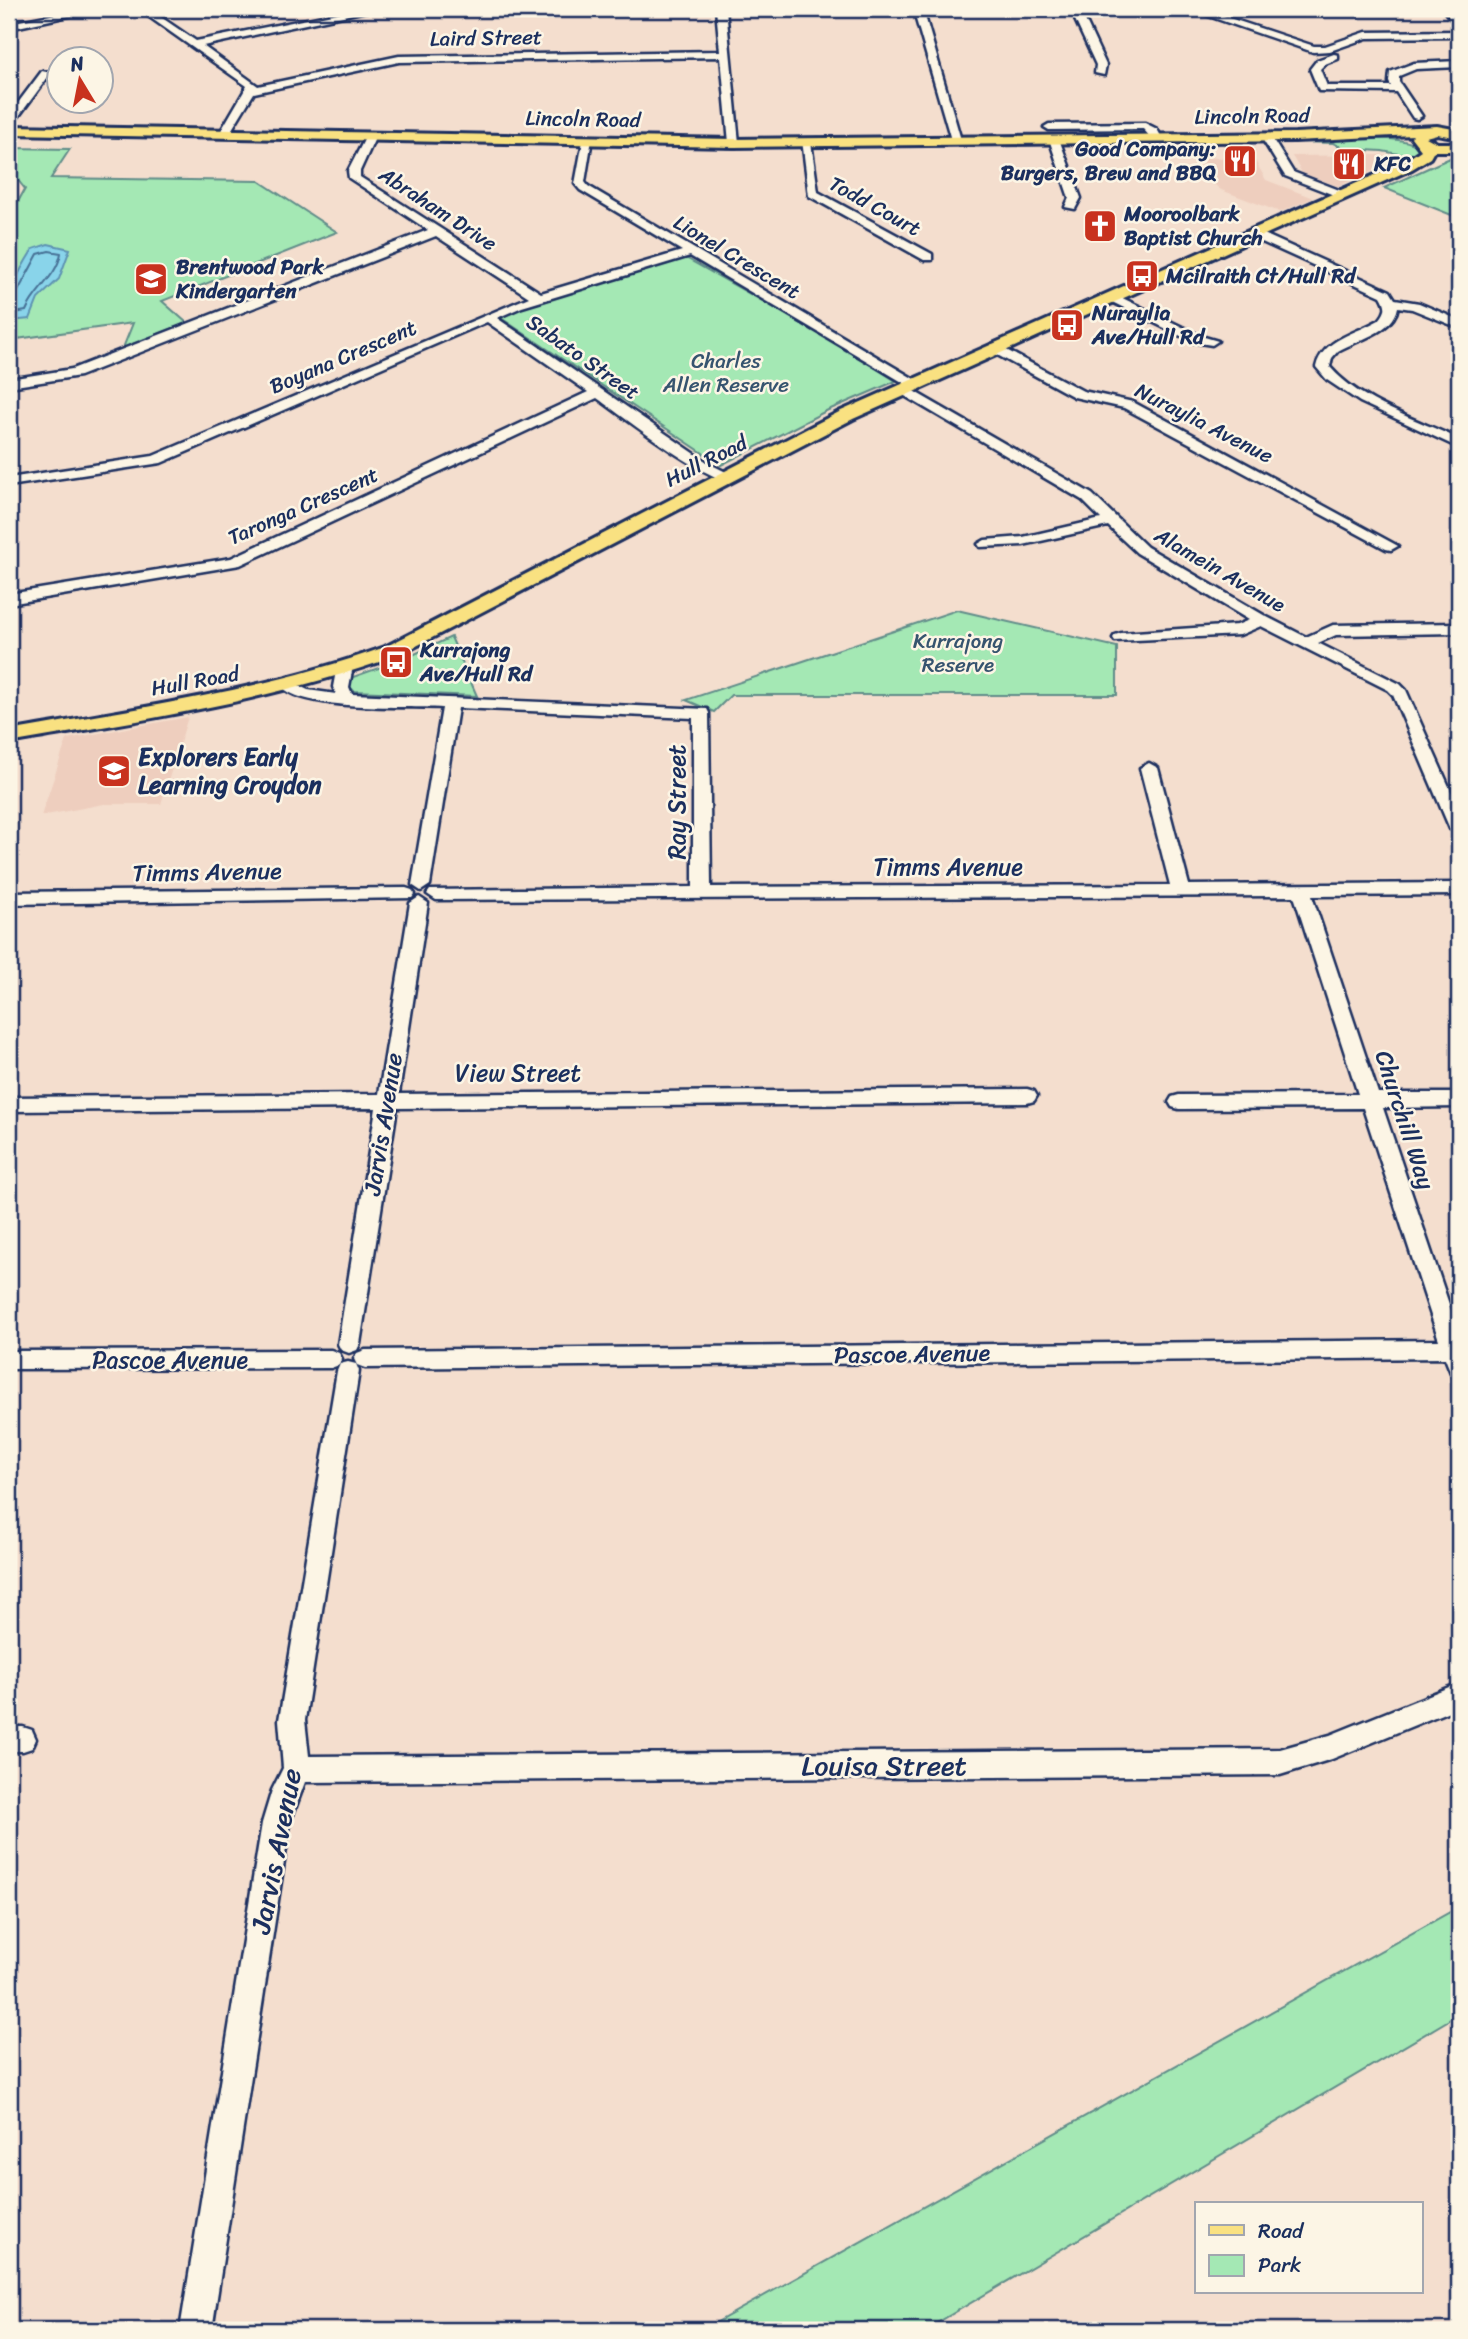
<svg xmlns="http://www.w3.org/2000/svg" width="1468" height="2339" font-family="Sriracha,sans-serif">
	<rect width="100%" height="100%" fill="#f4dece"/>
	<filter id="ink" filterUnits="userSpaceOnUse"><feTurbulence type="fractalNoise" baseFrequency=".0143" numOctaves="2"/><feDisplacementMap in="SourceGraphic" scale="14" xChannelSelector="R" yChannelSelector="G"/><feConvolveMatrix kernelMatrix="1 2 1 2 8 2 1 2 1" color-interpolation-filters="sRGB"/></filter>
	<g filter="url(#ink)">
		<!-- built -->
		<g fill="#eecebe">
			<polygon points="1382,155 1393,162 1338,186 1302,173 1292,156"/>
			<polygon points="1253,157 1266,180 1313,198 1280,212 1221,190 1214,184 1201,158"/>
			<polygon points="188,717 161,804 104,804 41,816 67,739"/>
		</g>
		<!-- green -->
		<g fill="#a4e8b4" stroke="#608c89" stroke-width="2">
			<path d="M1353,138C1371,139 1411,136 1423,150L1415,157L1382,151L1346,149L1333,143L1300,142Z"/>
			<polygon points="9,148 70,149 51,178 259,181 337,232 162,301 187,323 123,348 133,323 9,340 9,218 25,189 9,169"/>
			<polygon points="1459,154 1451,158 1459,162 1459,218 1384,188"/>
			<polygon points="684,257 823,335 896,381 826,411 721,465 498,316 544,298"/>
			<polygon points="957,610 1117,647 1117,695 731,695 714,712 686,700"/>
			<polygon points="451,637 477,696 354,691 348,685 353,677 404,659"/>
			<polygon points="1459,1907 1459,2014 925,2330 703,2330"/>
		</g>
		<!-- water -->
		<path fill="#89d4ea" stroke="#5d92b2" stroke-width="2" d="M48,244L70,249L59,279L38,299L30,319L10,321C5,295 19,271 33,249Z"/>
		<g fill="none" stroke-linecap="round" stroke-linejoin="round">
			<!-- shore -->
			<path stroke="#477196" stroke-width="2" d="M9,296L17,293L38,254L49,251L61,253C57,277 35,289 26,311L9,314"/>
			<!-- minor casing -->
			<g stroke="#1b2f5e" stroke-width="5">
				<g id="minor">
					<polygon points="82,9 101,9 9,29 9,23"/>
					<polygon points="138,9 149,9 196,41 358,9 376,9 203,46 258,86 399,56 720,51 716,9 726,9 739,143 734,146 729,143 721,57 399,62 254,93 229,134 224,137 219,134 247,86"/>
					<polygon points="913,9 923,9 961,140 960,142 951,140"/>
					<polygon points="1070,9 1080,9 1106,65 1104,75 1095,73 1096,65"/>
					<polygon points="1188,9 1202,9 1314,46 1325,46 1366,32 1459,31 1459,37 1367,38 1330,51 1313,52"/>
					<polygon points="1334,54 1338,55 1338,59 1325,64 1320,69 1327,86 1391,86 1389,82 1390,72 1414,63 1459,61 1459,67 1416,69 1399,76 1399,82 1422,116 1417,119 1413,118 1396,92 1319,91 1310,69 1317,60"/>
					<polygon points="42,71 51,73 13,124 9,125 9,115"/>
					<polygon points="1145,123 1157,129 1162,138 1161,140 1153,140 1143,129 1049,130 1044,127 1049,124"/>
					<path d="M371,133L376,136L360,171V177L541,293L682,251L580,190L575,184L583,141L592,139L585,182L588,186L921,383L914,387L909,386L690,256L522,307L497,318L710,464L730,474V480C710,484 618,413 597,398L240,565L9,604V594L231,558L588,392L487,322L161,463L9,486V478L153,456L529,297L436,236L80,376L9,387V379L72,369L428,230L349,178L348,171L366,136Z"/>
					<polygon points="1262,135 1270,135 1293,172 1347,193 1347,197 1339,197 1285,176 1261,137"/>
					<polygon points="1054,136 1059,139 1081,198 1075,209 1065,207 1069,198 1049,139"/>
					<polygon points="802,140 811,142 818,192 932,254 932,260 924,260 809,196"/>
					<path d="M1255,230L1390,291L1395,299L1419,303L1459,320V328L1412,309L1398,307C1394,332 1357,340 1338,351L1332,358L1330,367C1361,403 1417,419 1459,439V448L1360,402L1327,380L1316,367C1322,339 1357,333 1379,320C1387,311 1387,306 1381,296L1251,237L1249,234Z"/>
					<polygon points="1112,293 1201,336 1218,341 1212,345 1193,342 1108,300 1106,297"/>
					<polygon points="995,344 1083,391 1133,402 1398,546 1391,550 1386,549 1124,408 1074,397 990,351 990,345"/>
					<polygon points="903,385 1092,494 1147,547 1267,617 1306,637 1333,625 1459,623 1459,633 1336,635 1318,643 1400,684 1406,690 1459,809 1459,834 1450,829 1393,695 1388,690 1261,626 1240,635 1115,641 1113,638 1115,635 1121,633 1237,625 1249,620 1137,553 1108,526 1023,545 980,547 978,544 985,540 1023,537 1101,519 1082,500 898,392 898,386"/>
					<path d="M344,666L352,671L349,687L352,694L707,709L709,713L711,887L1170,885L1140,768L1149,763L1158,768L1189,885L1459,883V895L1312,896L1378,1093H1459V1107L1383,1108L1459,1334V1376L1451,1373L1445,1358L365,1368L357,1365L354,1359L357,1353L365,1350L1439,1340L1363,1108L1179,1109L1172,1107L1169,1102L1172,1097L1179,1095L1358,1094L1294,896L436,900L427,894L430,890L693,887V718L458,708L430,885L421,891L412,885L442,708C407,706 302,711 281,686L289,681L308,690L336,694L333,687L336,671Z"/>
					<polygon points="406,888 412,890 415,894 412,898 9,904 9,892"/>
					<polygon points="419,897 428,903 399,1094 1027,1089 1034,1091 1037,1096 1034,1101 1027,1103 397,1108 360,1344 357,1350 349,1353 341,1350 338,1344 376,1108 9,1111 9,1097 379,1094 410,903"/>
					<polygon points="331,1350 339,1353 342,1359 339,1365 331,1368 9,1369 9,1351"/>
					<polygon points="348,1362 356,1364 359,1371 305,1720 309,1756 1280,1749 1330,1735 1459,1683 1459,1707 1332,1759 1280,1775 305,1782 290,1823 212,2330 180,2330 262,1823 272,1790 283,1768 279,1720 337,1371 340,1364"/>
					<polygon points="9,1727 23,1727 32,1730 36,1739 32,1748 23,1751 9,1751"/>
				</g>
			</g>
			<!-- major casing -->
			<g stroke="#1b2f5e" stroke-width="6">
				<g id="major">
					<polygon points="1443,9 1455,9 1459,14 1459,25 1455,24"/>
					<path d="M9,126L734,139L1295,133L1437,126L1459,130V138L1437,134L1426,137L1437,143H1459V151H1434L1430,158L1412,169L853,419L399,655C273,701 141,720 9,743V731C136,708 263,691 385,647L841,411L1402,163L1421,150L1411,137L1413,135L1295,141L734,147L9,134Z"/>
				</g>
			</g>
			<!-- minor -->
			<use href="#minor" fill="#fcf5e5" fill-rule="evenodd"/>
			<!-- major -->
			<use href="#major" fill="#f9e181" fill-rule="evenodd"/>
		</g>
	</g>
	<!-- icons -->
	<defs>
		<g id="restaurant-square" transform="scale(1.75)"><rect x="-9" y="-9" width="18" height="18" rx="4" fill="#c8321e" stroke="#fcf5e5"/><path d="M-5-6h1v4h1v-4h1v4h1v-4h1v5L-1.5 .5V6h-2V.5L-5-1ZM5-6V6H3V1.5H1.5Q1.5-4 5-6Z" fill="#fff"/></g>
		<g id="church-square" transform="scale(1.75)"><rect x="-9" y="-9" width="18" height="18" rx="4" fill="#c8321e" stroke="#fcf5e5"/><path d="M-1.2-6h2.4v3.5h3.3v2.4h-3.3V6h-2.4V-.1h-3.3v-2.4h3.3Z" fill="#fff"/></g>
		<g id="bus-square" transform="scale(1.75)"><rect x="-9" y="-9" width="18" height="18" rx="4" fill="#c8321e" stroke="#fcf5e5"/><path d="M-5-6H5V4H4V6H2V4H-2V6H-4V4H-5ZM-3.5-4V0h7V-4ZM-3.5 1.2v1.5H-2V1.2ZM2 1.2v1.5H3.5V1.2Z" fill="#fff"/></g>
		<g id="school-square" transform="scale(1.75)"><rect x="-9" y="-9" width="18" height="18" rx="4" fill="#c8321e" stroke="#fcf5e5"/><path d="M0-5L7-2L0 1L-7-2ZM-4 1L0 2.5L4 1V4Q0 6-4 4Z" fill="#fff"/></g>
	</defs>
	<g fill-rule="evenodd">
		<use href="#restaurant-square" x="1240" y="161"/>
		<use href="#restaurant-square" x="1349" y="164"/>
		<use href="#church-square" x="1100" y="226"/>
		<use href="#bus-square" x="1142" y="276"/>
		<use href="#school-square" x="151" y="279"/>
		<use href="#bus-square" x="1067" y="325"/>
		<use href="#bus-square" x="396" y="662"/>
		<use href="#school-square" x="114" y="771"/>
	</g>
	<g text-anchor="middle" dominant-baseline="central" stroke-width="5" stroke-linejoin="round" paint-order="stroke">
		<!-- far-street labels -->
		<g font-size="21" fill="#1b2f5e" stroke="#fcf5e5">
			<text transform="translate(486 38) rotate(-1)">Laird Street</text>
			<text transform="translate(1252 116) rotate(-1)">Lincoln Road</text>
			<text transform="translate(583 119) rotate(1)">Lincoln Road</text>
			<text transform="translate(875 206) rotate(29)">Todd Court</text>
			<text transform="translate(438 209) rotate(33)">Abraham Drive</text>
			<text transform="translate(737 257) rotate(31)">Lionel Crescent</text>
			<text transform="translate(343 357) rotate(-23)">Boyana Crescent</text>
			<text transform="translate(583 357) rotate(35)">Sabato Street</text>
			<text transform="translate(1204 423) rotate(27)">Nuraylia Avenue</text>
			<text transform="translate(706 461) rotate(-27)">Hull Road</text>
			<text transform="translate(303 506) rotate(-24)">Taronga Crescent</text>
			<text transform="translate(1220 570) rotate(30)">Alamein Avenue</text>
			<text transform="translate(195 681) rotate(-10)">Hull Road</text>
		</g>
		<!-- far-poi labels -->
		<g font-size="21" font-weight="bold" fill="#1b2f5e" stroke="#fcf5e5" text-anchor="start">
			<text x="1216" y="149" text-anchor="end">Good Company:<tspan x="1216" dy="24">Burgers, Brew and BBQ</tspan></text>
			<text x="1374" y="164">KFC</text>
			<text x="1124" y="214">Mooroolbark<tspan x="1124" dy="24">Baptist Church</tspan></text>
			<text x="176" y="267">Brentwood Park<tspan x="176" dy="24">Kindergarten</tspan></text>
			<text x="1166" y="276">Mcilraith Ct/Hull Rd</text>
			<text x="1092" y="313">Nuraylia<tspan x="1092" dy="24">Ave/Hull Rd</tspan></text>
			<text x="420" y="650">Kurrajong<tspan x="420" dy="24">Ave/Hull Rd</tspan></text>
		</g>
		<!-- far-park labels -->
		<g font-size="21" fill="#36546f" stroke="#fcf5e5">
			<text x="726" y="361">Charles<tspan x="726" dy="24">Allen Reserve</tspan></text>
			<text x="958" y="641">Kurrajong<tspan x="958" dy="24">Reserve</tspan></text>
		</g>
		<!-- poi labels -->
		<g font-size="24" font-weight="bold" fill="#1b2f5e" stroke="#fcf5e5" text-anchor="start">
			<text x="138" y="757">Explorers Early<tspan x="138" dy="28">Learning Croydon</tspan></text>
		</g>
		<!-- street labels -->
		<g font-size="24" fill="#1b2f5e" stroke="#fcf5e5">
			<text transform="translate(677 802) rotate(-90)">Ray Street</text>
			<text x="948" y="867">Timms Avenue</text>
			<text transform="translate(207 872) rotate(-1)">Timms Avenue</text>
			<text x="518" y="1073">View Street</text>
			<text transform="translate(1405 1120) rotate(72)">Churchill Way</text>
			<text transform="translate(383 1124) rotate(-81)">Jarvis Avenue</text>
			<text transform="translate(912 1354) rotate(-1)">Pascoe Avenue</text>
			<text x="170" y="1360">Pascoe Avenue</text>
		</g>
		<!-- near-street labels -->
		<g font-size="28" fill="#1b2f5e" stroke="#fcf5e5">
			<text x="884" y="1765">Louisa Street</text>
			<text transform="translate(276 1851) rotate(-79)">Jarvis Avenue</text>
		</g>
	</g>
	<!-- margin -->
	<rect width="1468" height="2339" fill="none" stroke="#fcf5e5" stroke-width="35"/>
	<rect x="18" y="18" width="1433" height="2304" fill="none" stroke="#1b2f5e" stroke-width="2.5" filter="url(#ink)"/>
	<!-- legend -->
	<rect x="1195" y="2202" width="228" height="91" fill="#fcf5e5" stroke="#a2a6af" stroke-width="2"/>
	<rect x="1209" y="2225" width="35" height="10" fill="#f9e181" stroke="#a2a6af" stroke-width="2"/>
	<text x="1258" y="2238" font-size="21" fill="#1b2f5e">Road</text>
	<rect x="1209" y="2255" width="35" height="21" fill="#a4e8b4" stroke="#a2a6af" stroke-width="2"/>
	<text x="1258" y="2272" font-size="21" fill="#1b2f5e">Park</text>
	<!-- north arrow -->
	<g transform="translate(80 80) rotate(350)"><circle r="33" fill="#fcf5e5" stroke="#a2a6af" stroke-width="2"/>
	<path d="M0-5L12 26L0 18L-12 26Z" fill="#c8321e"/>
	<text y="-10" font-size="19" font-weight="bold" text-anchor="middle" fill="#1b2f5e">N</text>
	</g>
</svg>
